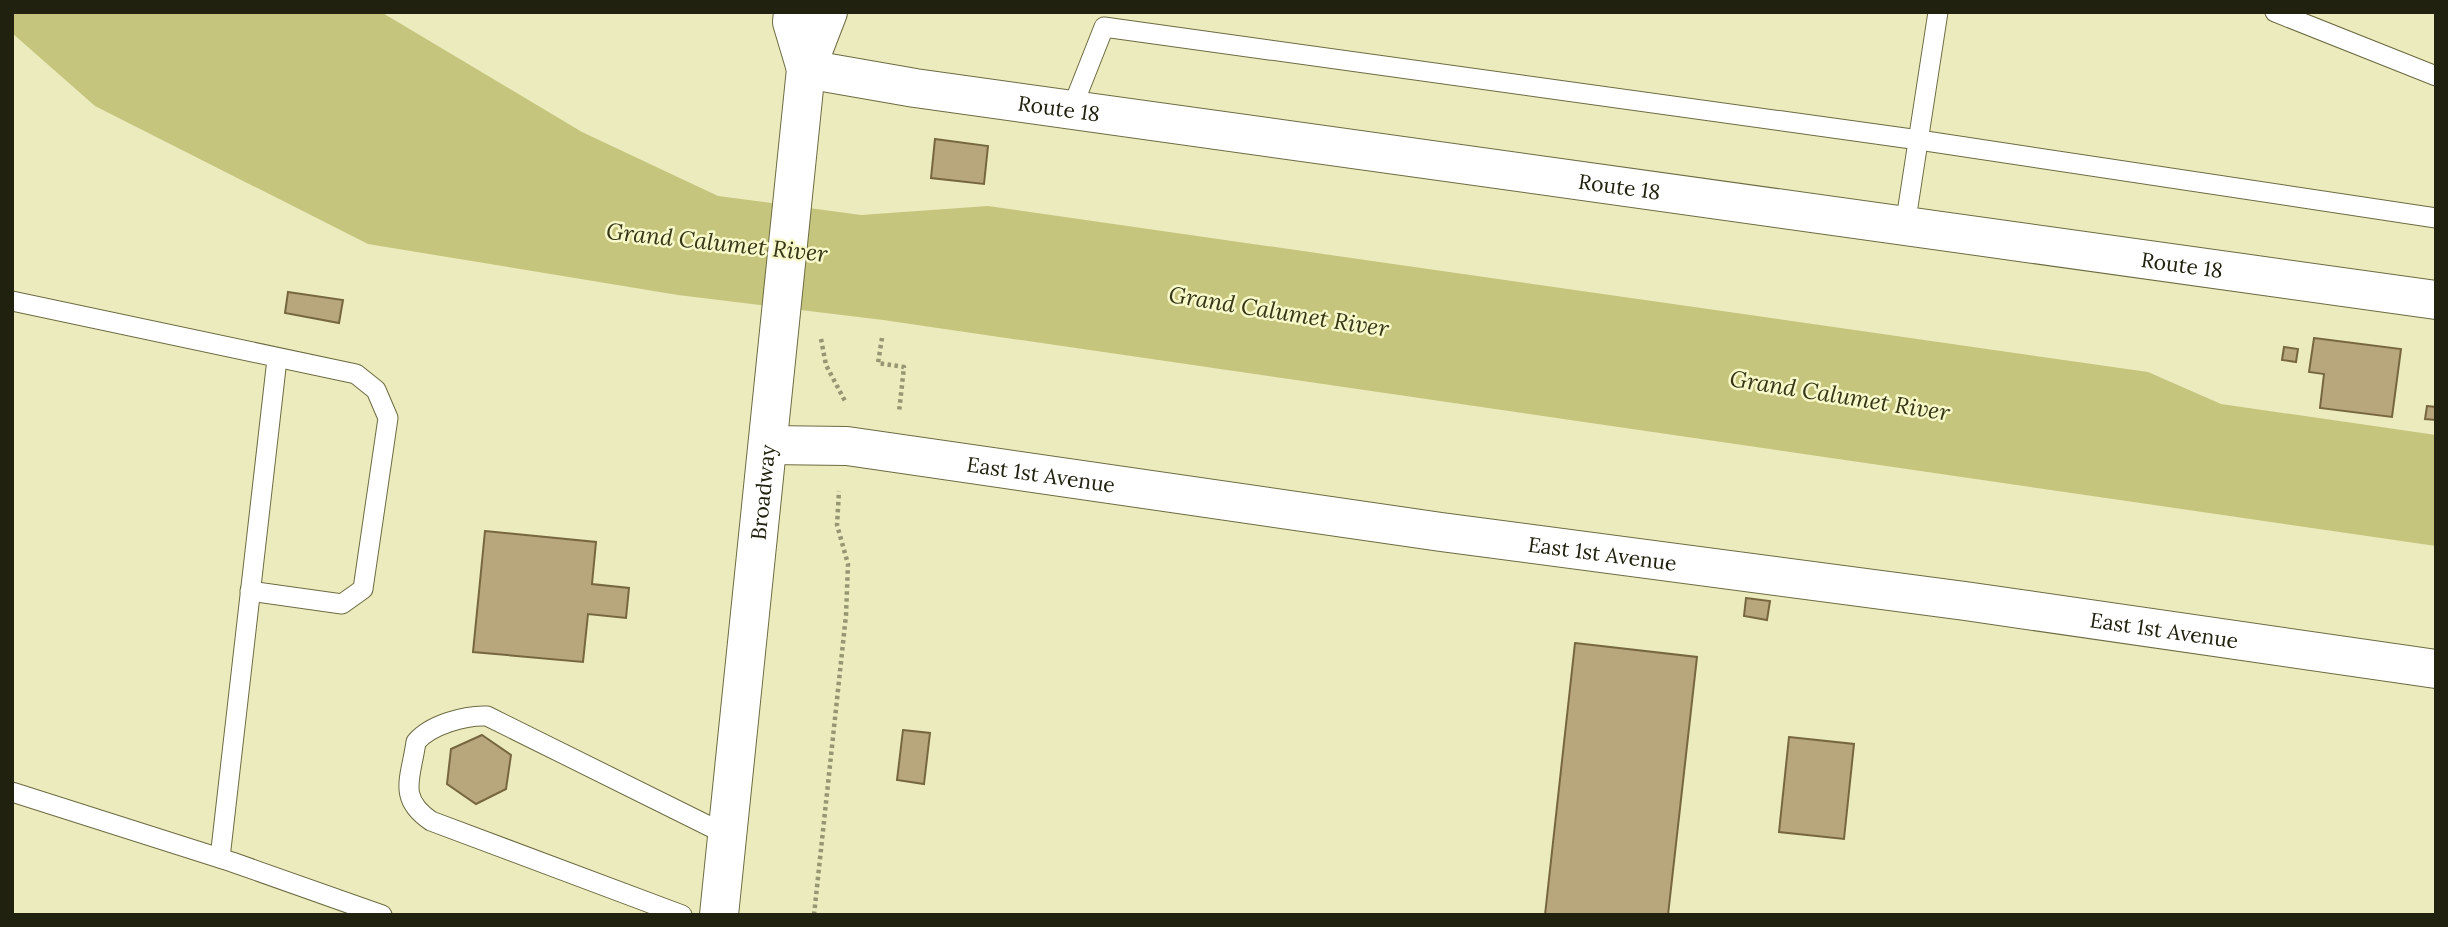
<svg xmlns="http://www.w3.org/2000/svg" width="2448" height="927" font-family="Lora,serif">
	<rect width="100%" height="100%" fill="#ebebbd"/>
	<!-- water -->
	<polygon fill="#c5c57d" points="12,12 381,12 582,132 718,196 861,215 988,206 2148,372 2221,404 2436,435 2436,546 883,320 678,295 368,244 95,106 12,33"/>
	<!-- building -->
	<g fill="#b8a67d" stroke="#77673f" stroke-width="2">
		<polygon points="935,139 988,146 984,184 931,178"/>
		<polygon points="288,292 343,300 339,323 285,313"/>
		<polygon points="2314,338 2401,349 2392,417 2320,408 2324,374 2309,372"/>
		<polygon points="2284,347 2298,349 2296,362 2282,360"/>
		<polygon points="2427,406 2436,407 2436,420 2425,419"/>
		<polygon points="485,531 596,542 592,584 629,588 626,618 588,614 583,662 473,652"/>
		<polygon points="1746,598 1770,601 1767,620 1744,616"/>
		<polygon points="1575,643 1697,657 1668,915 1545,915"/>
		<polygon points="903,730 930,733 924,784 897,780"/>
		<polygon points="482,735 511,755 506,789 476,804 447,784 451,749"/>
		<polygon points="1789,737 1854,744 1844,839 1779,832"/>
	</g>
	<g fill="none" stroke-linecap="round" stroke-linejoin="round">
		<!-- service casing -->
		<g stroke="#6c6b42" stroke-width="21">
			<g id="service">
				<polyline points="2275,12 2436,76"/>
				<polyline points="1072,108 1104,27 1919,140 2436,218"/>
				<polyline points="1905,226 1938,12"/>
				<polyline points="12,301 356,374 376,390 388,418 363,589 342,604 250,591"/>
				<polyline points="12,792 232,862 382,915"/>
				<polyline points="220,858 277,359"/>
				<path d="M682,915L431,821C397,798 411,778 416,742C430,725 465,715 487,716L727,835"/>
			</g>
		</g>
		<!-- minor casing -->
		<g stroke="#6c6b42" stroke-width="40">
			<g id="minor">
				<polyline points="793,12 792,22 806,69"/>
				<path id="s1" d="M806,69L915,88L2436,300"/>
				<path id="s2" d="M768,445L847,446L1441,532L1965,601L2436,669"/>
				<path id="s3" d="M719,915L806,69L828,12"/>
			</g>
		</g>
		<!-- path -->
		<g stroke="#969673" stroke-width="4.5" stroke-dasharray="3.5 3.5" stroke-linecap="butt">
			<polyline points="882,338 878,363 904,367 899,412"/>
			<polyline points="821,339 826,365 846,403"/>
			<polyline points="814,915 846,615 848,564 837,525 839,491"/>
		</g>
		<!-- service -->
		<use href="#service" stroke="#fff" stroke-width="19"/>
		<!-- minor -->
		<use href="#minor" stroke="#fff" stroke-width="38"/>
	</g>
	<g text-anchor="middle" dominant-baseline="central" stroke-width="5" stroke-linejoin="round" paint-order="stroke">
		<!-- street labels -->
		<g font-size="21" fill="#21210f" stroke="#f8f9ca">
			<text stroke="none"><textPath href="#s1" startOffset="256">Route 18</textPath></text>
			<text stroke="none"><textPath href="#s1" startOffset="822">Route 18</textPath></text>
			<text stroke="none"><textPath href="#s1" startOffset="1390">Route 18</textPath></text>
			<text stroke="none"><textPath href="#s2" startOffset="275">East 1st Avenue</textPath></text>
			<text stroke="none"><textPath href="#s3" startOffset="425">Broadway</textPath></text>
			<text stroke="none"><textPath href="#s2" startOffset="842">East 1st Avenue</textPath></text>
			<text stroke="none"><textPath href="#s2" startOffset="1409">East 1st Avenue</textPath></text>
		</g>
		<!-- water labels -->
		<g font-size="23" font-style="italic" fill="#363516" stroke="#f8f9ca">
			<text transform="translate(717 242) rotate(6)">Grand Calumet River</text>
			<text transform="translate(1279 311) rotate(9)">Grand Calumet River</text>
			<text transform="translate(1840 395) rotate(9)">Grand Calumet River</text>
		</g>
	</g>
	<!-- border -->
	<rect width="2448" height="927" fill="none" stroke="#21210f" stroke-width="28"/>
</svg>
